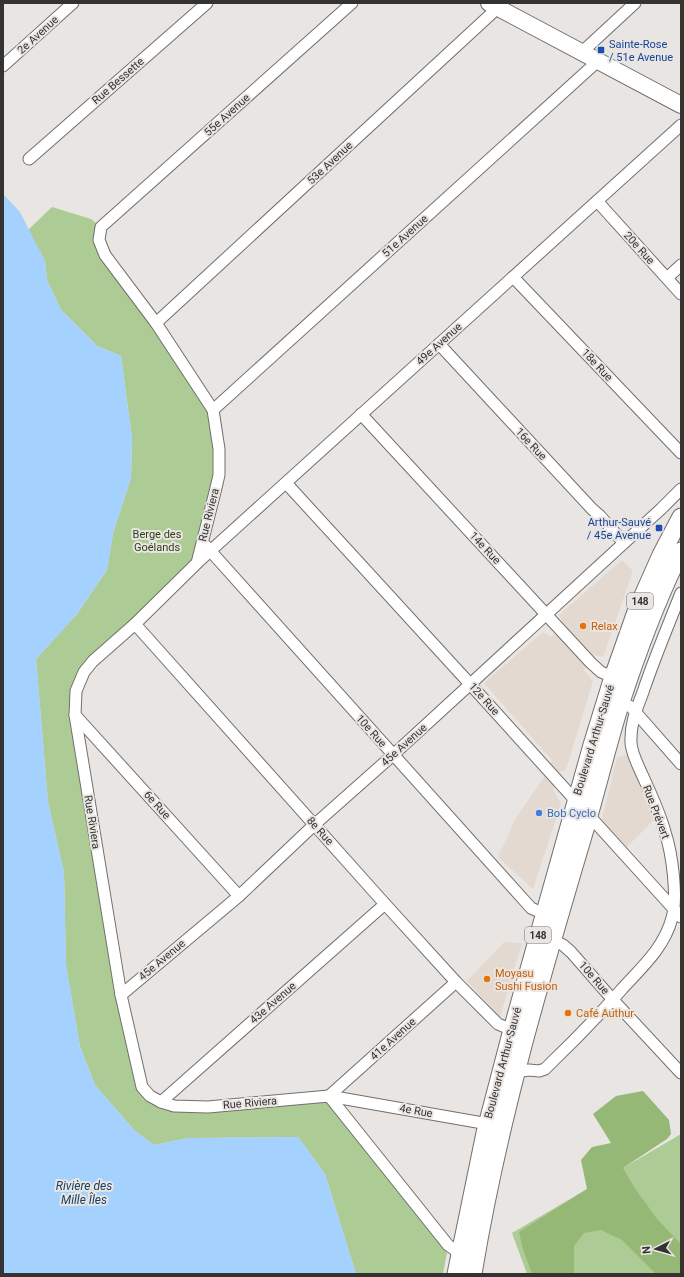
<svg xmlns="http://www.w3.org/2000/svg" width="684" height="1277" font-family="Roboto,sans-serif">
	<rect width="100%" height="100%" fill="#e9e5e2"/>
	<!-- built -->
	<g fill="#e3d9d1">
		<polygon points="622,560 633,571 603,657 593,655 584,670 593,681 566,770 559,772 553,789 561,804 533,889 498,857 516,818 544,777 552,760 484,683 543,632 551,637 565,625 559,615"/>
		<polygon points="627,754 655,819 627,847 601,822 617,758"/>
		<polygon points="504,942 522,943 500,1017 467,981"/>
	</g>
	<!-- green -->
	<g fill="#adcb94">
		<polygon points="52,207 91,219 101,227 99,240 213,410 219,449 197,563 91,656 76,690 141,1088 174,1106 329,1096 447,1253 443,1274 356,1274 325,1174 298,1137 188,1138 154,1145 134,1130 95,1085 80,1047 66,965 64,873 48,802 36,659 77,614 107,570 113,533 131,478 132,439 121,356 97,346 61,310 47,280 45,261 28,230"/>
		<polygon points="681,1134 681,1274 527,1274 512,1233"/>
	</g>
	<!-- forest -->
	<polygon fill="#95b876" points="643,1091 669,1120 671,1134 667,1139 623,1168 634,1187 657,1219 681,1244 681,1274 656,1274 622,1240 601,1230 584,1233 574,1246 574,1274 532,1274 522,1246 519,1232 587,1189 581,1160 592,1147 611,1143 593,1114 616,1096"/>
	<!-- water -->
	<polygon fill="#a4d1fe" points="3,194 20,212 45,261 47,280 61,310 97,346 121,356 132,439 131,478 113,533 107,570 77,614 36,659 48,802 64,873 66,965 80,1047 95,1085 134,1130 154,1145 188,1138 298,1137 325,1174 356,1274 3,1274"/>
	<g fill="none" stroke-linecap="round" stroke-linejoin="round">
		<!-- street casing -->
		<g stroke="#726f6c" stroke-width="13">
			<g id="street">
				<polyline points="352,3 101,227 99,240 105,255 156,323 213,410 219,449 219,475 215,492 197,563 135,624 93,661 84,672 76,691 75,715 121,995 142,1087 150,1096 161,1102 174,1106 208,1107 329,1096 448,1245 455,1250 466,1253"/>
				<polyline points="581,53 635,3"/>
				<polyline points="3,66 73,3"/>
				<polyline points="29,159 207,3"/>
				<polyline points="597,201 681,294"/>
				<polyline points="513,277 681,453"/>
				<polyline points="667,278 681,265"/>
				<polyline points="156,323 503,3"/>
				<polyline points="439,344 592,509 600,516 624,543"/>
				<polyline points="213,410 598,61"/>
				<polyline points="361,414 591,663 601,672 613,677"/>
				<polyline points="286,483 470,684 681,917"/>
				<polyline points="206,546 531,908 544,914"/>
				<polyline points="197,563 681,125"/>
				<polyline points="135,624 385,904 456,982 498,1024 512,1030"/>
				<polyline points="621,702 631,707 681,764"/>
				<polyline points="75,715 239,896"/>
				<polyline points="552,940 563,945 571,952 613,1000 681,1073"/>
				<polyline points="121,995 239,896 314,825 393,755 661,509 681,489"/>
				<path d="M511,1071L515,1072L529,1070L539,1071L545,1069L553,1061C577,1038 600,1014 622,989C642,967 664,948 672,918C678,897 672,853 665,832C659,810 649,790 640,770C636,761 631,751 631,742C630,724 637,708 643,692C654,659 668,626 681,593"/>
				<polyline points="329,1096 494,1125"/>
				<polyline points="329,1096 456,982"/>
				<polyline points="161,1102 385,904"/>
			</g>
		</g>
		<!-- secondary casing -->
		<g stroke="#726f6c" stroke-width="18">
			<polyline id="secondary" points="489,3 681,105"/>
		</g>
		<!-- primary casing -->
		<g stroke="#726f6c" stroke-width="19">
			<g id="primary">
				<polyline points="456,1274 485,1133 512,1030 592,745 613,677 637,609 661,555 681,517"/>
				<path d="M473,1274C498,1121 542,974 586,826C598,785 608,743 621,702C638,650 657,599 681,551"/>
			</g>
		</g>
		<!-- street -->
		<use href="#street" stroke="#fff" stroke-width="11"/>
		<!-- secondary -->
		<use href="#secondary" stroke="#fff" stroke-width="16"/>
		<!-- primary -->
		<use href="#primary" stroke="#fff" stroke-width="17"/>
	</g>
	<!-- markers -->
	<g fill="#1a4fb4" stroke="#e9e5e2" stroke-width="1.5">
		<rect x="597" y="46" width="8" height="8" rx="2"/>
		<rect x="655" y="524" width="8" height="8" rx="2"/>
	</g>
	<g fill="#e8710a" stroke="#e9e5e2" stroke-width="1.5">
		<circle cx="583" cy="626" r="4"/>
		<circle cx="487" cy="979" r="4"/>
		<circle cx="568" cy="1013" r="4"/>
	</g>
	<circle fill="#3f7fe0" stroke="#e9e5e2" stroke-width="1.5" cx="539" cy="813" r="4"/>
	<g text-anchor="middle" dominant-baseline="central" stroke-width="4" stroke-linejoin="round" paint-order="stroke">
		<!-- shield labels -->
		<g fill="#e9e5e2" stroke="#6b6867" stroke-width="1">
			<rect x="627" y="593" width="26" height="16" rx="3"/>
			<rect x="525" y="927" width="26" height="16" rx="3"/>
		</g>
		<g font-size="10" font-weight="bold" fill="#353332">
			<text x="640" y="601">148</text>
			<text x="538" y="935">148</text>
		</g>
		<!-- street labels -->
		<g font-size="11" fill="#353332" stroke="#e9e5e2">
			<text transform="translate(38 35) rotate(-42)">2e Avenue</text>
			<text transform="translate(118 81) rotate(-41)">Rue Bessette</text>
			<text transform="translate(227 115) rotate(-42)">55e Avenue</text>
			<text transform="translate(330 163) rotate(-43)">53e Avenue</text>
			<text transform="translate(405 236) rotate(-42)">51e Avenue</text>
			<text transform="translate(639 248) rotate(48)">20e Rue</text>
			<text transform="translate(439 344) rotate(-42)">49e Avenue</text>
			<text transform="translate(597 365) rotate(47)">18e Rue</text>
			<text transform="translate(531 444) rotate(47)">16e Rue</text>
			<text transform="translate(209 515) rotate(-76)">Rue Riviera</text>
			<text transform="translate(485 548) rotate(47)">14e Rue</text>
			<text transform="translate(484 699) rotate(48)">12e Rue</text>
			<text transform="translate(371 731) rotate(48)">10e Rue</text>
			<text transform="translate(594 740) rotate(-73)">Boulevard Arthur-Sauvé</text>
			<text transform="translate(404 745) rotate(-42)">45e Avenue</text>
			<text transform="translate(157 805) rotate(48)">6e Rue</text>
			<text transform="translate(656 812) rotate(69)">Rue Prévert</text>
			<text transform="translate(92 822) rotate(81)">Rue Riviera</text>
			<text transform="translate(320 831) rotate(48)">8e Rue</text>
			<text transform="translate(162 960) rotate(-40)">45e Avenue</text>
			<text transform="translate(594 978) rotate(49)">10e Rue</text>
			<text transform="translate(273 1003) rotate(-41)">43e Avenue</text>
			<text transform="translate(393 1039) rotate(-42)">41e Avenue</text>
			<text transform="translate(503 1063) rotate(-75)">Boulevard Arthur-Sauvé</text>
			<text transform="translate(250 1103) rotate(-5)">Rue Riviera</text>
			<text transform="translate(416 1111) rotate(10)">4e Rue</text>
		</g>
		<!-- transit labels -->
		<g font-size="11" fill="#164399" stroke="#e9e5e2" text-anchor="start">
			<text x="609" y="44">Sainte-Rose<tspan x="609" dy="13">/ 51e Avenue</tspan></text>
			<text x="651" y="522" text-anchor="end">Arthur-Sauvé<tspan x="651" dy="13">/ 45e Avenue</tspan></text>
		</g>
		<!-- park labels -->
		<g font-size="11" fill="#2a4112" stroke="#e9e5e2">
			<text x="157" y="534">Berge des<tspan x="157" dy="13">Goélands</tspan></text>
		</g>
		<!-- food labels -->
		<g font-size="11" fill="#c56008" stroke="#e9e5e2" text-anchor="start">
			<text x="591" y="626">Relax</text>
			<text x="495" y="973">Moyasu<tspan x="495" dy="13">Sushi Fusion</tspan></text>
			<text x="576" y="1013">Café Authur</text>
		</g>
		<!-- shop labels -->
		<g font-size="11" fill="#366cbe" stroke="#e9e5e2" text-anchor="start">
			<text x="547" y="813">Bob Cyclo</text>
		</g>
		<!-- water labels -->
		<g font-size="12" font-style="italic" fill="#184165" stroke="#e9e5e2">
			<text x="84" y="1186">Rivière des<tspan x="84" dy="14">Mille Îles</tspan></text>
		</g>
	</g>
	<!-- border -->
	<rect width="684" height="1277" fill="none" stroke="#353332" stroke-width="8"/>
	<!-- north arrow -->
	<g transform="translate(656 1249) rotate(264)" stroke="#e9e5e2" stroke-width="3" paint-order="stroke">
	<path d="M0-3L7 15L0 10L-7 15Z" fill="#353332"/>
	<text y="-6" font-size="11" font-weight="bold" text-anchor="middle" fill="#353332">N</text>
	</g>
</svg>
